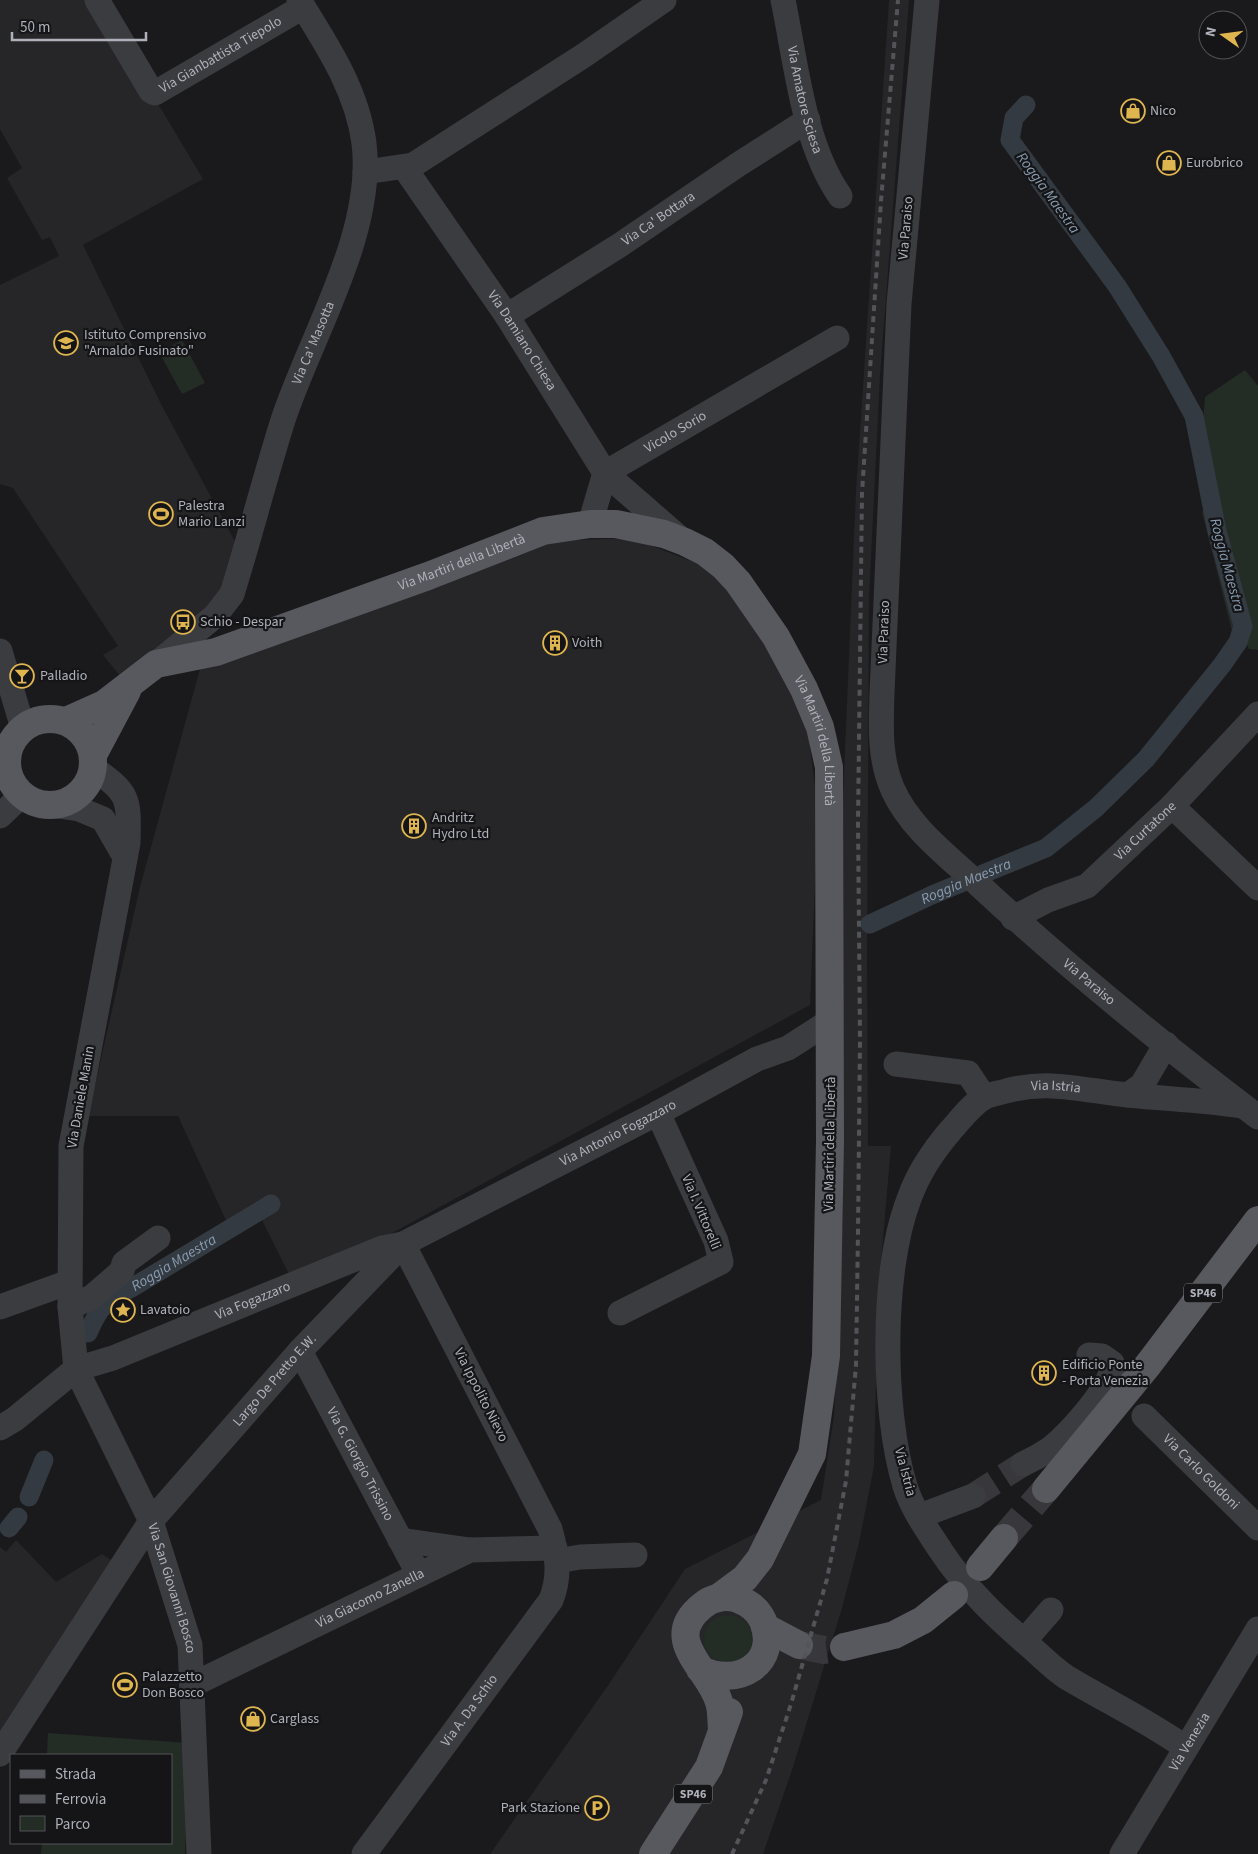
<svg xmlns="http://www.w3.org/2000/svg" width="1258" height="1854" font-family="'Source Sans 3',sans-serif">
	<rect width="100%" height="100%" fill="#1a1a1c"/>
	<!-- built -->
	<g fill="#262629">
		<polygon points="0,0 96,0 203,179 83,245 162,406 246,562 239,591 121,677 103,655 118,646 13,488 0,484 0,285 59,256 50,237 42,240 7,178 22,168 0,129"/>
		<polygon points="889,0 909,0 880,375 869,598 867,959 868,1146 891,1146 878,1295 874,1466 859,1543 842,1608 793,1767 763,1854 490,1854 609,1684 685,1569 821,1500 834,1416 840,1294 843,1202 842,820 856,491"/>
		<polygon points="632,538 704,566 743,599 783,667 808,731 818,811 810,1005 295,1286 258,1212 230,1229 178,1116 88,1116 140,887 200,669 551,541"/>
		<polygon points="16,1540 56,1582 102,1554 111,1560 0,1736 0,1547 6,1552"/>
	</g>
	<!-- green -->
	<g fill="#242c26">
		<polygon points="182,340 205,383 182,394 159,352"/>
		<polygon points="1245,370 1258,386 1258,650 1249,649 1242,634 1233,635 1202,512 1214,497 1202,435 1205,397"/>
		<circle cx="728" cy="1639" r="24"/>
		<polygon points="48,1733 189,1743 185,1854 41,1854 42,1843 171,1843 171,1755 47,1755"/>
	</g>
	<g fill="none" stroke-linecap="round" stroke-linejoin="round">
		<!-- canal -->
		<g stroke="#333a41" stroke-width="19">
			<path id="s1" d="M870,924L932,895L1046,848L1096,808L1146,759L1222,665L1238,642L1243,626L1217,531L1194,416L1161,356L1117,286L1010,140L1014,118L1026,105"/>
			<path id="s2" d="M88,1333C100,1305 106,1301 133,1287L271,1204"/>
			<polyline points="29,1497 44,1460"/>
			<polyline points="9,1528 18,1517"/>
		</g>
		<!-- minor-tunnel -->
		<polyline stroke="#38383c" stroke-width="25" stroke-dasharray="25 12" stroke-linecap="butt" points="973,1496 1023,1464"/>
		<!-- major-tunnel -->
		<g stroke="#38383c" stroke-width="28" stroke-dasharray="28 14" stroke-linecap="butt">
			<polyline points="1004,1538 1046,1489"/>
			<polyline points="799,1645 824,1650 844,1647"/>
		</g>
		<!-- minor -->
		<g stroke="#3b3c40" stroke-width="25">
			<path id="s3" d="M97,0L151,91L155,93L303,7"/>
			<path id="s4" d="M783,0C796,62 803,143 840,196"/>
			<path id="s5" d="M927,0L899,304L882,693C881,726 879,759 893,790C910,828 948,856 979,885C1067,967 1162,1044 1258,1117"/>
			<path id="s6" d="M404,167L507,316L605,473L590,524"/>
			<polyline points="365,172 413,165 583,56 664,0"/>
			<path id="s7" d="M507,316L620,245L739,164L808,120"/>
			<path id="s8" d="M683,541L605,473L837,338"/>
			<polyline points="0,651 23,728"/>
			<path id="s9" d="M156,664L215,616L232,594C250,536 265,477 283,420C311,335 375,233 364,143C357,90 327,45 299,0"/>
			<path id="s10" d="M93,768C130,794 129,798 128,843L71,1146L70,1307L76,1369L151,1521L190,1645L199,1854"/>
			<polyline points="52,805 79,809 103,819 125,857"/>
			<polyline points="1172,806 1258,888"/>
			<polyline points="0,816 22,795"/>
			<path id="s11" d="M1013,918L1048,900L1087,886L1172,806L1258,714"/>
			<polyline points="896,1064 968,1073 984,1097"/>
			<polyline points="1128,1095 1142,1085 1166,1044"/>
			<polyline points="0,1307 69,1282"/>
			<polyline points="70,1307 92,1297 122,1271 124,1263 158,1238"/>
			<polyline points="620,1313 721,1262 716,1241 658,1113"/>
			<path id="s12" d="M300,1351L419,1575"/>
			<path id="s13" d="M1144,1416L1258,1528"/>
			<path id="s14" d="M0,1428L15,1419L76,1369L113,1358L382,1248L403,1244L658,1113L757,1059L788,1048L830,1021"/>
			<path d="M1023,1464C1032,1460 1041,1455 1050,1449C1067,1435 1115,1385 1112,1363L1102,1356L1089,1355"/>
			<polyline points="920,1516 973,1496"/>
			<polyline points="400,1540 470,1550"/>
			<polyline points="557,1561 580,1557 635,1555"/>
			<polyline points="1024,1641 1051,1610"/>
			<path id="s15" d="M192,1685L470,1550L555,1548"/>
			<path id="s16" d="M1186,1748C1148,1721 1106,1701 1066,1677C1054,1669 1043,1658 1033,1649C999,1620 966,1589 941,1551C928,1531 912,1509 905,1486C882,1410 881,1272 909,1199C918,1173 933,1151 951,1130C960,1120 973,1103 985,1097C991,1094 1000,1093 1006,1091C1050,1079 1085,1091 1128,1095C1166,1099 1203,1100 1241,1106"/>
			<path id="s17" d="M0,1754L151,1521L300,1351L403,1244"/>
			<path id="s18" d="M364,1854L551,1600C561,1575 557,1554 550,1529L403,1244"/>
			<path id="s19" d="M1122,1854L1258,1629"/>
		</g>
		<!-- major -->
		<g stroke="#58595f" stroke-width="28">
			<circle cx="50" cy="762" r="43"/>
			<path id="s20" d="M66,721L104,704L156,664L216,652L428,576L543,531L590,524H616L664,534L685,542L705,552L723,566L738,582L776,637L804,689L820,727L829,767L830,1140L826,1356L812,1454L760,1559L745,1578L718,1598"/>
			<polyline points="93,755 127,691"/>
			<polyline points="1046,1489 1148,1365 1258,1220"/>
			<polyline points="980,1567 1004,1538"/>
			<polyline points="765,1627 799,1645"/>
			<polyline points="844,1647 894,1635 923,1620 954,1595"/>
			<path d="M700,1669C737,1689 780,1663 763,1621C758,1610 749,1603 738,1599C726,1595 712,1597 702,1606C660,1640 710,1669 719,1702C722,1711 721,1721 722,1729"/>
			<polyline points="653,1854 709,1767 729,1712"/>
		</g>
		<!-- rail -->
		<polyline stroke="#535459" stroke-width="4" stroke-dasharray="6 5" stroke-linecap="butt" points="732,1854 766,1780 791,1704 827,1579 846,1481 856,1365 858,1232 860,1039 858,822 862,493 881,201 898,0"/>
	</g>
	<!-- icons -->
	<defs>
		<g id="shop-ring" transform="scale(1.25)"><circle r="9.5" fill="#151517" stroke="#dfb54f" stroke-width="1.5"/><path d="M-5-2.5h2.3a2.7 3.5 0 0 1 5.4 0H5L5.5 6h-11ZM-1.5-2.5h3a1.5 2.3 0 0 0-3 0Z" fill="#dfb54f"/></g>
		<g id="school-ring" transform="scale(1.25)"><circle r="9.5" fill="#151517" stroke="#dfb54f" stroke-width="1.5"/><path d="M0-5L7-2L0 1L-7-2ZM-4 1L0 2.5L4 1V4Q0 6-4 4Z" fill="#dfb54f"/></g>
		<g id="stadium-ring" transform="scale(1.25)"><circle r="9.5" fill="#151517" stroke="#dfb54f" stroke-width="1.5"/><path d="M0-5a6.5 5 0 1 0 0 10a6.5 5 0 1 0 0-10ZM-3.5-1.8h7v3.6h-7Z" fill="#dfb54f"/></g>
		<g id="bus-ring" transform="scale(1.25)"><circle r="9.5" fill="#151517" stroke="#dfb54f" stroke-width="1.5"/><path d="M-5-6H5V4H4V6H2V4H-2V6H-4V4H-5ZM-3.5-4V0h7V-4ZM-3.5 1.2v1.5H-2V1.2ZM2 1.2v1.5H3.5V1.2Z" fill="#dfb54f"/></g>
		<g id="building-ring" transform="scale(1.25)"><circle r="9.5" fill="#151517" stroke="#dfb54f" stroke-width="1.5"/><path d="M-4-6H4V6H1V3H-1V6H-4ZM-2.5-4.3h1.7v1.8h-1.7ZM.8-4.3h1.7v1.8H.8ZM-2.5-1h1.7V.8h-1.7ZM.8-1h1.7V.8H.8Z" fill="#dfb54f"/></g>
		<g id="bar-ring" transform="scale(1.25)"><circle r="9.5" fill="#151517" stroke="#dfb54f" stroke-width="1.5"/><path d="M-6-5H6L.8 .8V4.5H3.5V6h-7V4.5H-.8V.8Z" fill="#dfb54f"/></g>
		<g id="sight-ring" transform="scale(1.25)"><circle r="9.5" fill="#151517" stroke="#dfb54f" stroke-width="1.5"/><path d="M0-6L1.8-2.2L6-1.7L2.9 1.2L3.7 5.4L0 3.3L-3.7 5.4L-2.9 1.2L-6-1.7L-1.8-2.2Z" fill="#dfb54f"/></g>
		<g id="parking-ring" transform="scale(1.25)"><circle r="9.5" fill="#151517" stroke="#dfb54f" stroke-width="1.5"/><path d="M-3.5-5.5H1a3.5 3.5 0 0 1 0 7H-1V5.5H-3.5ZM-1-3.4V-.6H.8a1.4 1.4 0 0 0 0-2.8Z" fill="#dfb54f"/></g>
	</defs>
	<g fill-rule="evenodd">
		<use href="#shop-ring" x="1133" y="111"/>
		<use href="#shop-ring" x="1169" y="163"/>
		<use href="#school-ring" x="66" y="343"/>
		<use href="#stadium-ring" x="161" y="514"/>
		<use href="#bus-ring" x="183" y="622"/>
		<use href="#building-ring" x="555" y="643"/>
		<use href="#bar-ring" x="22" y="676"/>
		<use href="#building-ring" x="414" y="826"/>
		<use href="#sight-ring" x="123" y="1310"/>
		<use href="#building-ring" x="1044" y="1373"/>
		<use href="#stadium-ring" x="125" y="1685"/>
		<use href="#shop-ring" x="253" y="1719"/>
		<use href="#parking-ring" x="597" y="1808"/>
	</g>
	<g text-anchor="middle" dominant-baseline="central" stroke-width="4.5" stroke-linejoin="round" paint-order="stroke">
		<!-- shield labels -->
		<g fill="#151517" stroke="#808289" stroke-width="1">
			<rect x="1184" y="1283.5" width="38" height="19" rx="4"/>
			<rect x="674" y="1784.5" width="38" height="19" rx="4"/>
		</g>
		<g font-size="12" font-weight="bold" fill="#aeb1ba">
			<text x="1203" y="1293">SP46</text>
			<text x="693" y="1794">SP46</text>
		</g>
		<!-- street labels -->
		<g font-size="14" fill="#aeb1ba" stroke="#151517">
			<text stroke="none"><textPath href="#s3" startOffset="186">Via Gianbattista Tiepolo</textPath></text>
			<text stroke="none"><textPath href="#s4" startOffset="102">Via Amatore Sciesa</textPath></text>
			<text stroke="none"><textPath href="#s7" startOffset="180">Via Ca' Bottara</textPath></text>
			<text transform="translate(906 228) rotate(-85)">Via Paraiso</text>
			<text stroke="none"><textPath href="#s6" startOffset="210">Via Damiano Chiesa</textPath></text>
			<text stroke="none"><textPath href="#s9" startOffset="368">Via Ca' Masotta</textPath></text>
			<text stroke="none"><textPath href="#s8" startOffset="185">Vicolo Sorio</textPath></text>
			<text stroke="none"><textPath href="#s20" startOffset="430">Via Martiri della Libertà</textPath></text>
			<text transform="translate(884 632) rotate(-88)">Via Paraiso</text>
			<text stroke="none"><textPath href="#s20" startOffset="909">Via Martiri della Libertà</textPath></text>
			<text stroke="none"><textPath href="#s11" startOffset="161">Via Curtatone</textPath></text>
			<text stroke="none"><textPath href="#s5" startOffset="1069">Via Paraiso</textPath></text>
			<text stroke="none"><textPath href="#s16" startOffset="884">Via Istria</textPath></text>
			<text transform="translate(81 1097) rotate(-80)">Via Daniele Manin</text>
			<text stroke="none"><textPath href="#s14" startOffset="689">Via Antonio Fogazzaro</textPath></text>
			<text transform="translate(830 1144) rotate(-89)">Via Martiri della Libertà</text>
			<text transform="translate(701 1212) rotate(67)">Via I. Vittorelli</text>
			<text stroke="none"><textPath href="#s14" startOffset="286">Via Fogazzaro</textPath></text>
			<text stroke="none"><textPath href="#s17" startOffset="465">Largo De Pretto E.W.</textPath></text>
			<text transform="translate(481 1395) rotate(63)">Via Ippolito Nievo</text>
			<text stroke="none"><textPath href="#s12" startOffset="128">Via G. Giorgio Trissino</textPath></text>
			<text transform="translate(905 1472) rotate(75)">Via Istria</text>
			<text stroke="none"><textPath href="#s13" startOffset="80">Via Carlo Goldoni</textPath></text>
			<text stroke="none"><textPath href="#s10" startOffset="861">Via San Giovanni Bosco</textPath></text>
			<text stroke="none"><textPath href="#s15" startOffset="198">Via Giacomo Zanella</textPath></text>
			<text stroke="none"><textPath href="#s18" startOffset="178">Via A. Da Schio</textPath></text>
			<text stroke="none"><textPath href="#s19" startOffset="131">Via Venezia</textPath></text>
		</g>
		<!-- poi labels -->
		<g font-size="14" fill="#aeb1ba" stroke="#151517" text-anchor="start">
			<text x="1150" y="111">Nico</text>
			<text x="1186" y="163">Eurobrico</text>
			<text x="84" y="335">Istituto Comprensivo<tspan x="84" dy="16">"Arnaldo Fusinato"</tspan></text>
			<text x="178" y="506">Palestra<tspan x="178" dy="16">Mario Lanzi</tspan></text>
			<text x="200" y="622">Schio - Despar</text>
			<text x="572" y="643">Voith</text>
			<text x="40" y="676">Palladio</text>
			<text x="432" y="818">Andritz<tspan x="432" dy="16">Hydro Ltd</tspan></text>
			<text x="140" y="1310">Lavatoio</text>
			<text x="1062" y="1365">Edificio Ponte<tspan x="1062" dy="16">- Porta Venezia</tspan></text>
			<text x="142" y="1677">Palazzetto<tspan x="142" dy="16">Don Bosco</tspan></text>
			<text x="270" y="1719">Carglass</text>
			<text x="580" y="1808" text-anchor="end">Park Stazione</text>
		</g>
		<!-- water labels -->
		<g font-size="15" font-style="italic" fill="#899cb1" stroke="#151517">
			<text transform="translate(1048 193) rotate(54)">Roggia Maestra</text>
			<text transform="translate(1227 565) rotate(75)">Roggia Maestra</text>
			<text stroke="none"><textPath href="#s1" startOffset="105">Roggia Maestra</textPath></text>
			<text stroke="none"><textPath href="#s2" startOffset="114">Roggia Maestra</textPath></text>
		</g>
	</g>
	<!-- legend -->
	<rect x="10" y="1754" width="162" height="90" fill="#151517" stroke="#525358"/>
	<rect x="20" y="1770" width="25" height="8" fill="#58595f" stroke="#525358"/>
	<text x="55" y="1779" font-size="15" fill="#aeb1ba">Strada</text>
	<rect x="20" y="1795" width="25" height="8" fill="#535459" stroke="#525358"/>
	<text x="55" y="1804" font-size="15" fill="#aeb1ba">Ferrovia</text>
	<rect x="20" y="1816" width="25" height="15" fill="#242c26" stroke="#525358"/>
	<text x="55" y="1829" font-size="15" fill="#aeb1ba">Parco</text>
	<!-- north arrow -->
	<g transform="translate(1223 35) rotate(284)"><circle r="24" fill="#151517" stroke="#525358"/>
	<path d="M0-4L9 19L0 12L-9 19Z" fill="#dfb54f"/>
	<text y="-8" font-size="14" font-weight="bold" text-anchor="middle" fill="#aeb1ba">N</text>
	</g>
	<!-- scale -->
	<path d="M12 32v8h134v-8" fill="none" stroke="#aeb1ba" stroke-width="2.5"/>
	<text x="20" y="32" font-size="15" fill="#aeb1ba" stroke="#151517" stroke-width="4" paint-order="stroke">50 m</text>
</svg>
